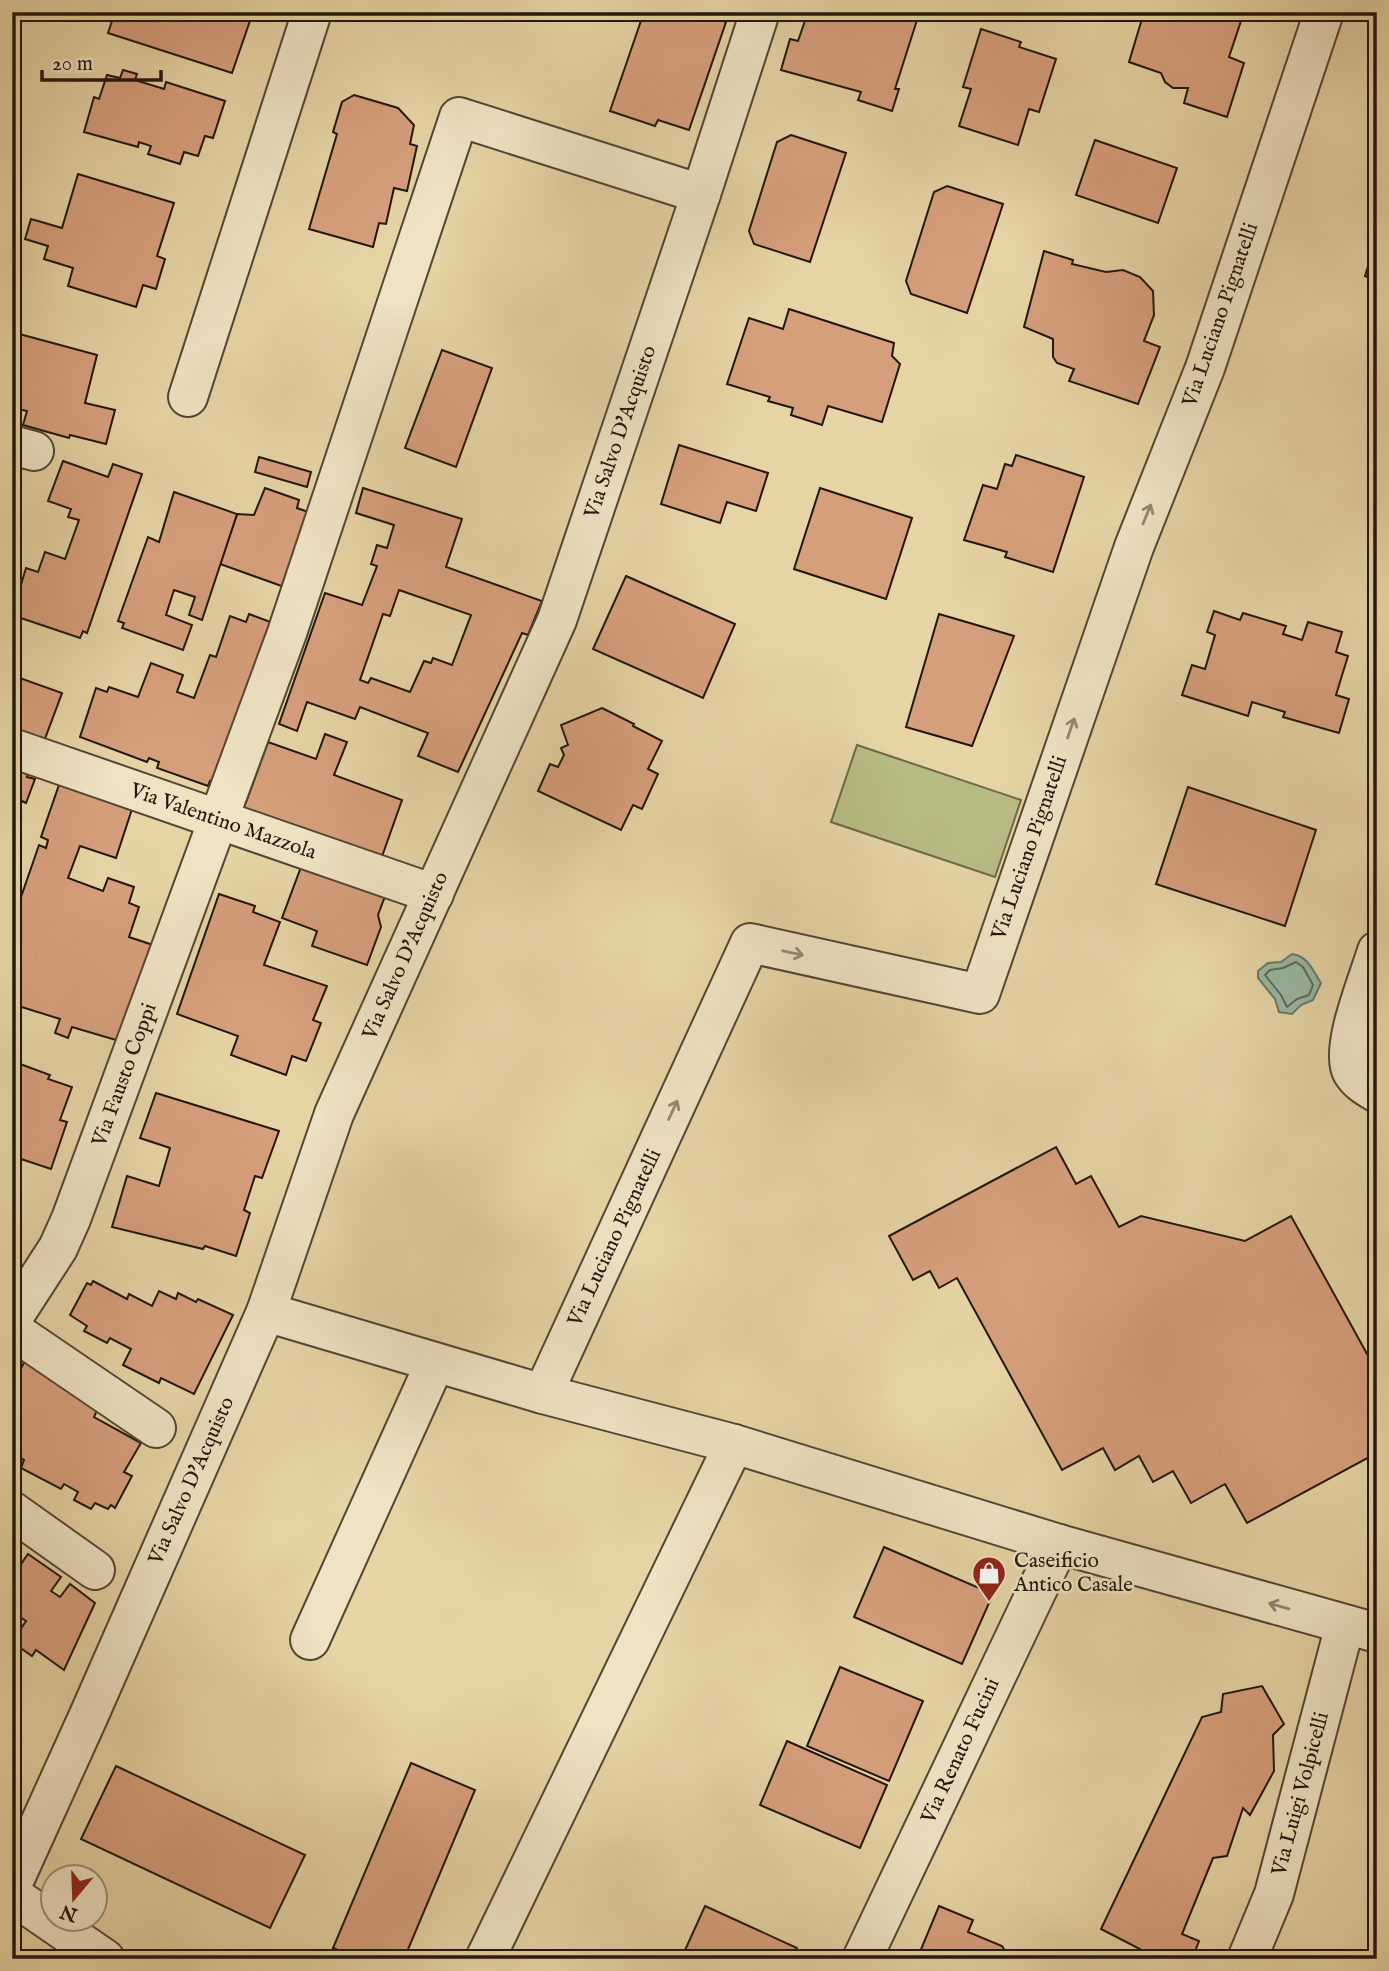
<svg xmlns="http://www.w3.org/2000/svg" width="1389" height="1971" font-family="'IM FELL English',serif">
	<rect width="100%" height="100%" fill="#e6d4a5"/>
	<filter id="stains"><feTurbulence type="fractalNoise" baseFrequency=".00286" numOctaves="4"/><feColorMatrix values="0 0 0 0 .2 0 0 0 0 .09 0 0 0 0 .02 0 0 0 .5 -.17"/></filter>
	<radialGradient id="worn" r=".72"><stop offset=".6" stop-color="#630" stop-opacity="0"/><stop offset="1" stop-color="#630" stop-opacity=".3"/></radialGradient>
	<!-- green -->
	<polygon fill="#b8bc84" stroke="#6d6949" stroke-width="2" points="857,745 1021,800 995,877 831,822"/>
	<!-- water -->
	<path fill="#97b8a3" stroke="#687767" stroke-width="2" d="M1292,954C1308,956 1313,971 1321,983L1313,1000L1301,1005L1292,1014L1279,1012L1275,999L1258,978V971L1268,963L1281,962Z"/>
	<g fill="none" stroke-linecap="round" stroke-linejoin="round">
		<!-- shore -->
		<polygon stroke="#5c6758" stroke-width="2" points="1296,962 1303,967 1313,985 1309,995 1297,999 1287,1007 1281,995 1265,975 1270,970 1283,968"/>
	</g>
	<!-- building -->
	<g fill="#d69f7c" stroke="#22160e" stroke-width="2" fill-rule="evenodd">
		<polygon points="115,12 253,12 232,73 108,33"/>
		<polygon points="644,12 699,12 726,22 689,130 658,120 655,126 610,111"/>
		<polygon points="808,12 932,12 929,21 918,17 895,89 899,89 892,111 858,100 861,92 781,70 790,39 798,41"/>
		<polygon points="1144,12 1244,12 1229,57 1244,63 1227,117 1184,103 1188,88 1173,88 1165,82 1161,73 1129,62"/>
		<polygon points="981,29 1021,42 1019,47 1056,59 1039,112 1029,109 1018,145 959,126 971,89 963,87"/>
		<polygon points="123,70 137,74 135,80 164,89 166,82 225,101 213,138 205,136 198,156 184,152 180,164 148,154 151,146 139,142 138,147 84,132 94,97 99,99 107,75 120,78"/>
		<polygon points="354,95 398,108 414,125 410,144 417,146 407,191 394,188 386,224 379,223 373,247 309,229 337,134 333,132 342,102"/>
		<polygon points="791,135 846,153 810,262 754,244 749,231 777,142"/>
		<polygon points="1095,140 1177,168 1158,223 1076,195"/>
		<polygon points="78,174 174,203 157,256 165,259 156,289 143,285 136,307 68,286 73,268 44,259 48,246 25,239 31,219 62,228"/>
		<polygon points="947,186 1003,204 967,313 911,294 906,281 934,192"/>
		<polygon points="1377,238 1377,280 1365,276"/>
		<polygon points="1044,251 1073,260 1072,264 1106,272 1123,270 1140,277 1153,291 1154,315 1144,341 1160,347 1138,404 1069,381 1074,369 1057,363 1053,357 1053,339 1024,327"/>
		<polygon points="789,309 894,343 892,356 900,364 882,422 828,406 822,425 791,415 793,408 768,401 770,397 727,384 749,318 783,329"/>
		<polygon points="12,332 97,355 85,403 115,410 106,444 70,435 69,438 23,425 27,411 12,408"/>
		<polygon points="442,350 492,368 456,467 405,448"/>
		<polygon points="679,445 768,473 756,511 727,502 720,523 661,504"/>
		<polygon points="1016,455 1084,477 1053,572 1005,557 1007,552 964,540 983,485 997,489 1005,464 1012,466"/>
		<polygon points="259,457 311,472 307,487 255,472"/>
		<polygon points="63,461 108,477 113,464 142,474 87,633 83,631 80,638 12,615 26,568 38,572 45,552 65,559 79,520 68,517 71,509 48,501"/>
		<polygon points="265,488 299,500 297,508 320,516 287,588 220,564 237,514 254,515"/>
		<path d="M363,488L462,519L446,567L542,601L528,635L522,633L458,772L418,756L428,733L360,707L355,719L307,702L297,731L279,724L325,593L362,605L377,566L371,564L377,545L387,548L394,525L356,513ZM399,590L471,615L452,665L433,658L431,663L424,661L410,692L371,678L368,683L360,680L383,614L390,616Z"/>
		<polygon points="820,488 912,518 886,599 794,569"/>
		<polygon points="174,492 237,514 202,620 189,615 195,597 174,590 166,615 192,625 183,650 122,628 124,623 118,621 148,537 159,542"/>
		<polygon points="626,576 735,624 703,698 593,649"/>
		<polygon points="1214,611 1240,620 1243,613 1286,626 1283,634 1302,640 1308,622 1342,632 1336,652 1348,656 1336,695 1349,699 1339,733 1283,717 1285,712 1252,702 1248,716 1182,695 1192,665 1205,669 1215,635 1207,632"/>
		<polygon points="249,614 276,624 219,783 210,781 208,786 157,768 159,762 149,758 147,762 80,737 96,688 107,692 109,687 138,697 151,663 183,675 177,692 194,698 210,655 216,657 230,616 246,622"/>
		<polygon points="939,614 1014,636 972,746 906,727"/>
		<polygon points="12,670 16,672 14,676 62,693 43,744 12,733"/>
		<polygon points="602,708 634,724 633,726 662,741 648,769 658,774 642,809 633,805 621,830 538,791 550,764 558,767 564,755 561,748 568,745 561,725"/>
		<polygon points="325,734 347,742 334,775 402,800 379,865 242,813 268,742 316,759"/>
		<polygon points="12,764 29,770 27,777 35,779 26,803 22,801 16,816 21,817 14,837"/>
		<polygon points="60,782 134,803 116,858 80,846 68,878 103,891 108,878 134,887 129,903 139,907 129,937 159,947 126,1043 72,1027 68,1038 55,1033 60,1019 12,1004 12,911 17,896 21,897 39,845 46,848 48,840 41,837"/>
		<polygon points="1188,787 1316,830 1285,926 1156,884"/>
		<polygon points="301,867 387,897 384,899 378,915 381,927 367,965 312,946 317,931 282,918"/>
		<polygon points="219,894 255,906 253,912 280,922 264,965 327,986 313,1020 321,1023 306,1061 292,1056 286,1075 231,1055 238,1036 177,1014"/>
		<polygon points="12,1061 50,1075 48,1079 72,1087 60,1120 67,1122 51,1169 21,1159 18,1165 12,1163"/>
		<polygon points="156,1093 279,1131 262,1178 255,1176 244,1210 250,1213 236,1256 205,1246 203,1249 112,1227 127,1176 159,1186 170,1148 140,1138"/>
		<polygon points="1056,1147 1076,1184 1091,1176 1119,1227 1141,1216 1245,1241 1291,1216 1377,1372 1377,1453 1247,1523 1225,1484 1191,1503 1173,1471 1153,1482 1139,1456 1115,1470 1103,1448 1062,1470 957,1278 939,1288 930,1271 913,1280 889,1236"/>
		<polygon points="93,1281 127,1299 129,1294 152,1306 159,1291 176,1299 178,1293 196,1302 198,1299 233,1315 194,1394 161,1378 159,1383 123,1365 131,1349 110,1338 107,1343 84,1331 87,1326 70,1315 87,1283 91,1285"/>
		<polygon points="25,1361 62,1381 59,1386 98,1408 94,1417 141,1443 124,1472 132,1476 115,1508 111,1505 108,1509 95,1503 91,1509 74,1500 78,1492 64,1484 61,1489 21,1468 24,1460 12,1453 12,1384"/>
		<polygon points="884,1547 993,1594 962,1664 854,1617"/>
		<polygon points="28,1554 61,1577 51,1591 60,1597 70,1584 95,1603 64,1670 36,1650 32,1656 12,1642 26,1621 17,1615 12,1621 12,1562 19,1567"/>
		<polygon points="840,1667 923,1701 889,1781 807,1746"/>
		<polygon points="1262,1686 1284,1724 1273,1735 1274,1771 1250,1815 1243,1808 1227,1856 1213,1858 1182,1934 1199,1941 1192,1959 1159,1959 1101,1929 1202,1717 1221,1712 1223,1694"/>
		<polygon points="787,1741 887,1785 860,1848 760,1805"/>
		<polygon points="411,1763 475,1790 404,1959 359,1959 333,1948"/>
		<polygon points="116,1766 305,1855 270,1928 81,1839"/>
		<polygon points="705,1906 797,1948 792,1959 681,1959"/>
		<polygon points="939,1906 973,1920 968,1932 1002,1946 1010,1959 917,1959"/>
		<polygon points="333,1948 359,1959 328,1959"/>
	</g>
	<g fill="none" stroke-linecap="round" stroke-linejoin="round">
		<!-- minor casing -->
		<g stroke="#534634" stroke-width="42">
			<g id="minor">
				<polyline points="188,397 312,12"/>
				<polyline points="12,445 34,451"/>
				<polyline points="12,748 434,894"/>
				<path d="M1377,951C1369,978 1339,1049 1352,1072C1358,1082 1367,1087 1377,1093"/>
				<polyline points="266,1312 543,1394 734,1444 1059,1544 1377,1633"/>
				<polyline points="12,1319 58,1248 71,1219 287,633 459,117 701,194"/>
				<polyline points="12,1330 156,1428"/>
				<polyline points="543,1394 750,943 980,994 1134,547 1205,368 1324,12"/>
				<polyline points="12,1511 95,1570"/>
				<polyline points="310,1640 435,1363"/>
				<polyline points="12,1885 89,1715 266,1312 334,1114 557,620 701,194 760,12"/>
				<polyline points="12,1895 105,1959"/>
				<polyline points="485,1959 734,1444"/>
				<polyline points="862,1959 1059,1544"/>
				<polyline points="1247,1959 1274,1894 1345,1625"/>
			</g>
		</g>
		<!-- minor -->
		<use href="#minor" stroke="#efe3c4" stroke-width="38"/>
	</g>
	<!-- one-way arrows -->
	<defs><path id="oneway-shaft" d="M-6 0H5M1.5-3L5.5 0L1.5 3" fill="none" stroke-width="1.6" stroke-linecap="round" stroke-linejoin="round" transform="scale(1.75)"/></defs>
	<g stroke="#938772">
		<use href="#oneway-shaft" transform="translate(1147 514) rotate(-68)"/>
		<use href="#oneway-shaft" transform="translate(1071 728) rotate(-71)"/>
		<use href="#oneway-shaft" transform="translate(793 953) rotate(12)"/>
		<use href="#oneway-shaft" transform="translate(673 1110) rotate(-65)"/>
		<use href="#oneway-shaft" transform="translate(1279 1606) rotate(-164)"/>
	</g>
	<!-- icons -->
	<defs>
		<g id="shop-pin" transform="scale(1.75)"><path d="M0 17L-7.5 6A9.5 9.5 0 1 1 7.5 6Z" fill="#8f2418" stroke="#efe3c4"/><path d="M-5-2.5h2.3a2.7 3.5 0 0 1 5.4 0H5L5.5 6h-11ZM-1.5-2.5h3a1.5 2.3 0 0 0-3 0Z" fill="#fff"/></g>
	</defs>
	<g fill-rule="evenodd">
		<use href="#shop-pin" x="989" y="1573"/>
	</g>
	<g text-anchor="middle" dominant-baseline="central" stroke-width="5" stroke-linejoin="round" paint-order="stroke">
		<!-- street labels -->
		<g font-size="21" fill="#22160e" stroke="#efe3c4">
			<text transform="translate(1221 315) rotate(-71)">Via Luciano Pignatelli</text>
			<text transform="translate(621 432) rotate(-71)">Via Salvo D'Acquisto</text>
			<text transform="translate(223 822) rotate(19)">Via Valentino Mazzola</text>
			<text transform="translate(1030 848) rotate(-71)">Via Luciano Pignatelli</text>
			<text transform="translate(406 956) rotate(-66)">Via Salvo D'Acquisto</text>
			<text transform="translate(125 1075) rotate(-70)">Via Fausto Coppi</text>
			<text transform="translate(615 1238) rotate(-65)">Via Luciano Pignatelli</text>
			<text transform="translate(192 1481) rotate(-66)">Via Salvo D'Acquisto</text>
			<text transform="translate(961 1751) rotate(-65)">Via Renato Fucini</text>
			<text transform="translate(1301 1794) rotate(-75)">Via Luigi Volpicelli</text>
		</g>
		<!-- poi labels -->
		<g font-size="21" fill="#22160e" stroke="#efe3c4" text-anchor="start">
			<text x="1014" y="1561">Caseificio<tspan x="1014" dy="24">Antico Casale</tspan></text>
		</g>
	</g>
	<!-- margin -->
	<rect width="1389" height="1971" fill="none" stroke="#e6d4a5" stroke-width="42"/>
	<rect x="14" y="14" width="1361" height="1943" fill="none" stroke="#22160e" stroke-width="3.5"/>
	<rect x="21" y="21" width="1347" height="1929" fill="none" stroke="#22160e" stroke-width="2"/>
	<!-- north arrow -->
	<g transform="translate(74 1898) rotate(199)"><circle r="33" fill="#efe3c4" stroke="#9d917b" stroke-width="2"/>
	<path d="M0-5L12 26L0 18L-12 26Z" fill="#8f2418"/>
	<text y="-10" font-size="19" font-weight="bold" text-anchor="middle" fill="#22160e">N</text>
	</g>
	<!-- scale -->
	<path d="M42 70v10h119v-10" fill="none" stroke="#22160e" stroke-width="3.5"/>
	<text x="52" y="70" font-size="21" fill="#22160e" stroke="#efe3c4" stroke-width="5" paint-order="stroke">20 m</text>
	<rect width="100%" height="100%" filter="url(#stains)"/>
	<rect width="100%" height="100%" fill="url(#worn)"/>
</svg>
